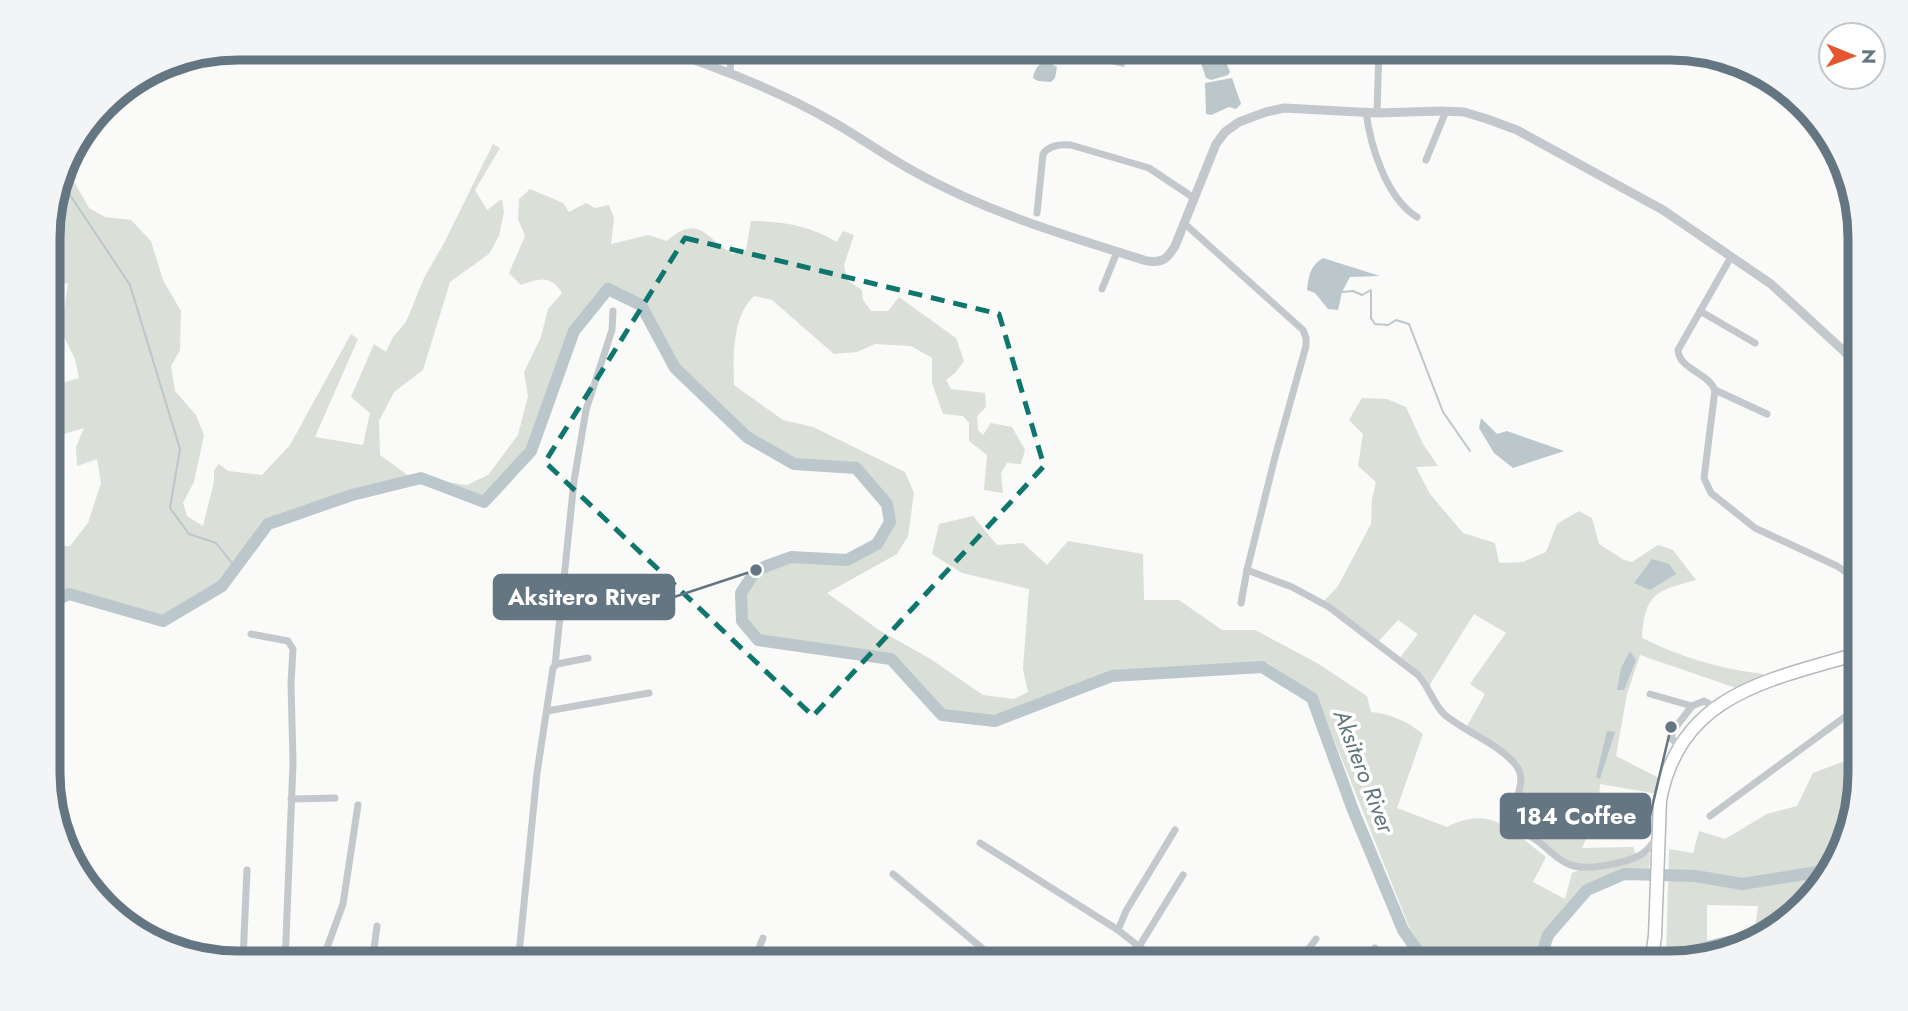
<svg xmlns="http://www.w3.org/2000/svg" width="1908" height="1011" font-family="Jost,sans-serif">
	<rect width="100%" height="100%" fill="#fafaf8"/>
	<!-- green -->
	<g fill="#dadfd7" fill-rule="evenodd">
		<polygon points="493,144 500,148 475,190 487,210 502,199 504,212 499,236 489,254 450,282 423,370 394,392 379,421 380,455 414,480 268,524 222,586 163,621 69,594 49,604 48,546 70,546 88,523 101,483 97,459 77,466 76,447 84,428 64,434 57,424 62,409 62,383 79,378 75,359 61,331 68,283 62,284 48,299 48,282 60,257 51,212 60,180 62,181 60,178 64,164 89,208 105,217 131,220 151,241 163,280 181,311 180,350 171,366 175,391 196,415 204,435 194,482 183,503 187,516 203,526 214,482 214,470 219,464 228,471 262,475 290,445 351,334 358,339 315,437 363,445 370,413 351,397 374,344 386,352 393,337 406,322 424,278 444,243"/>
		<path d="M530,189L563,203L569,212L586,203L595,208L609,205L614,218L611,244L648,235L667,241C700,212 706,240 733,254L746,250L751,221C781,221 811,226 837,242L843,231L854,235L844,265L847,280L862,290L863,300L871,311H888L899,297L956,338L964,361L955,373L946,380L951,389L985,393L986,407L977,416L978,430L983,435L991,423L1012,427L1025,450L1021,464L1007,463L1001,473L1003,493L984,490L987,455L969,441V423L963,416L943,414L932,383V358L911,346L875,344L857,352L834,354L772,300L754,296C732,317 733,356 734,385L783,420L813,427L905,472L914,493L908,536L897,554L827,593L879,630L929,658L983,695L1014,699L1028,692L1023,669L1029,589L962,573L932,554L939,524L973,516L997,545L1023,543L1047,565L1068,541L1143,554L1144,600H1179L1222,630H1255L1317,663L1367,696L1371,712C1392,714 1406,721 1423,734L1397,808L1447,827C1492,804 1511,831 1546,857L1533,882L1565,899L1572,873L1584,868L1560,859L1516,820L1522,784L1517,766L1466,728L1485,694L1470,684L1506,633L1474,614L1429,686L1399,659L1418,634L1398,620L1377,643L1319,601L1325,600L1338,586L1371,524L1372,499L1376,482L1358,466L1363,434L1349,420L1362,398L1387,399L1406,407L1423,444L1438,466L1416,467L1430,494L1463,533L1495,543L1499,563L1523,562L1546,552L1557,524L1579,511L1592,518L1599,544L1624,560L1632,562L1658,545L1673,550L1696,580C1656,591 1645,593 1642,638C1680,657 1721,669 1763,674L1761,683L1739,689L1640,655L1627,694L1616,756L1661,779L1658,794L1600,784L1598,811L1582,848L1633,847L1637,856L1650,853L1649,872C1586,876 1562,910 1534,963H1432L1410,929L1317,697L1268,663L1113,671L1030,703L995,721L942,715L891,659L758,640L742,621L741,593L756,570L791,557L847,560L877,544L890,522L887,504L856,468L794,464L747,437L675,368L641,305L608,290L574,331L531,451L484,502L421,478L467,485L488,475L518,435L528,396L524,372L541,337L548,309L562,293C551,275 539,278 521,285L509,273L525,236L518,219L519,199Z"/>
		<path d="M1842,762L1861,766V774L1841,858L1776,932L1682,963H1658L1680,952L1666,954L1669,849L1693,853L1699,831L1725,839L1767,814L1797,806L1813,773ZM1707,905L1758,906L1754,935L1707,944Z"/>
	</g>
	<!-- water -->
	<g fill="#bbc7cb">
		<polygon points="1111,47 1128,47 1124,67 1107,63 1106,57"/>
		<polygon points="1189,47 1220,47 1230,72 1228,75 1211,80 1206,78 1198,54"/>
		<path d="M1053,57V65L1057,67L1055,78L1051,82L1038,81L1033,78C1035,66 1042,61 1053,57Z"/>
		<polygon points="1232,78 1241,104 1236,109 1229,107 1211,115 1206,114 1205,83"/>
		<path d="M1323,258L1380,276L1350,277L1342,292L1338,310L1328,309L1315,293L1307,290C1309,275 1310,266 1323,258Z"/>
		<polygon points="1481,418 1497,434 1507,431 1564,451 1513,468 1494,453 1479,428"/>
		<polygon points="1652,559 1669,564 1676,574 1650,590 1634,583"/>
		<polygon points="1630,651 1636,660 1624,690 1617,690 1621,668"/>
		<polygon points="1607,731 1615,732 1600,779 1596,777"/>
	</g>
	<g fill="none" stroke-linecap="round" stroke-linejoin="round">
		<!-- stream -->
		<g stroke="#bbc7cb" stroke-width="2">
			<polyline points="60,180 130,285 180,449 170,508 189,534 216,543 236,568"/>
			<polyline points="1342,292 1353,291 1362,295 1371,290 1371,318 1375,324 1388,325 1396,320 1409,324 1443,412 1470,451"/>
		</g>
		<!-- river -->
		<g stroke="#bbc7cb" stroke-width="12">
			<polyline points="49,604 69,594 163,621 222,586 268,524 352,495 421,478 484,502 531,451 574,331 608,289 641,305 675,368 747,437 794,464 856,468 887,504 890,522 877,544 847,560 791,557 756,570 741,593 742,621 758,640 891,659 942,715 995,721 1112,676 1262,667 1312,698 1353,810 1403,930 1426,963"/>
			<polyline points="1539,963 1548,935 1587,890 1624,874 1695,876 1742,884 1830,870"/>
		</g>
		<!-- trunk casing -->
		<g stroke="#b4b9bd" stroke-width="15">
			<path id="trunk" d="M1651,963L1655,936L1660,800C1681,692 1771,680 1860,653"/>
		</g>
		<!-- minor -->
		<g stroke="#c3c8cc" stroke-width="7">
			<polyline points="730,72 732,47"/>
			<path d="M1366,111C1370,145 1386,198 1417,217"/>
			<polyline points="1377,113 1379,47"/>
			<polyline points="1426,160 1446,111"/>
			<path d="M1037,213L1043,154C1049,145 1061,144 1071,145L1149,168L1194,198"/>
			<path d="M1185,224L1303,330L1306,338V346L1275,457L1247,570L1292,587L1329,607L1418,675C1430,688 1433,704 1445,715C1467,733 1496,742 1515,764C1532,784 1505,806 1518,825C1523,832 1532,837 1539,842C1549,850 1561,863 1574,866C1590,870 1628,863 1642,854C1648,850 1652,844 1657,838"/>
			<path d="M1731,257L1678,350C1679,369 1707,372 1715,390L1704,478L1711,493L1755,528L1837,566L1860,582"/>
			<polyline points="1102,289 1117,252"/>
			<polyline points="1700,311 1755,343"/>
			<polyline points="1715,390 1767,414"/>
			<polyline points="1241,603 1247,570"/>
			<polyline points="251,634 288,641 293,649 291,683 293,763 285,964"/>
			<polyline points="555,665 574,481 586,410 612,330 613,311"/>
			<polyline points="1650,694 1692,706"/>
			<polyline points="547,711 649,693"/>
			<polyline points="1680,746 1672,739 1672,732 1692,706 1704,701 1715,707"/>
			<polyline points="291,799 335,798"/>
			<polyline points="1710,816 1861,705"/>
			<polyline points="980,843 1118,930"/>
			<polyline points="893,874 1001,964"/>
			<polyline points="1140,945 1183,875"/>
			<polyline points="243,959 247,870"/>
			<polyline points="1298,963 1316,939"/>
			<polyline points="1362,963 1375,948"/>
			<path d="M1657,963C1694,946 1732,936 1773,933"/>
			<polyline points="321,964 343,904 358,805"/>
			<polyline points="372,964 377,926"/>
			<polyline points="518,964 537,773 553,668 557,664 588,658"/>
			<polyline points="753,964 763,938"/>
			<polyline points="1161,964 1118,930 1126,911 1175,830"/>
		</g>
		<!-- tertiary -->
		<g stroke="#c3c8cc" stroke-width="9">
			<path d="M658,47C718,68 778,90 833,122C861,138 887,157 915,172C988,213 1068,236 1147,261C1163,263 1167,259 1175,246L1216,144L1225,132L1239,122L1266,112L1284,108L1377,113L1440,111L1464,112L1487,119L1517,130L1663,210L1771,284L1860,366"/>
			<polyline points="216,959 243,959 262,964"/>
		</g>
		<!-- trunk -->
		<use href="#trunk" stroke="#fff" stroke-width="12"/>
	</g>
	<!-- marked area -->
	<path fill="none" stroke="#0f766e" stroke-width="5" stroke-dasharray="14 9" stroke-linejoin="round" d="M685,238L999,314L1044,466L813,716L545,462Z"/>
	<g text-anchor="middle" dominant-baseline="central" stroke-width="7" stroke-linejoin="round" paint-order="stroke">
		<!-- water labels -->
		<g font-size="23" font-style="italic" fill="#60757c" stroke="#fff">
			<text transform="translate(1364 771) rotate(69)">Aksitero River</text>
		</g>
	</g>
	<!-- crop -->
	<path d="M0 0H1908V1011H0ZM238 60H1670A178 178 0 0 1 1848 238V773A178 178 0 0 1 1670 951H238A178 178 0 0 1 60 773V238A178 178 0 0 1 238 60Z" fill="#f3f4f5" fill-rule="evenodd"/>
	<path fill="none" stroke="#657683" stroke-width="9" d="M238 60H1670A178 178 0 0 1 1848 238V773A178 178 0 0 1 1670 951H238A178 178 0 0 1 60 773V238A178 178 0 0 1 238 60Z"/>
	<!-- callouts -->
	<path fill="none" stroke="#657683" stroke-width="2.5" d="M756 570L674 597M1671 727L1650 816"/>
	<g fill="#657683" stroke="#fff" stroke-width="2.5">
		<circle cx="756" cy="570" r="7"/>
		<circle cx="1671" cy="727" r="7"/>
	</g>
	<g fill="#657683" stroke="#657683" stroke-width="2.5">
		<rect x="494" y="575" width="180" height="44" rx="7"/>
		<rect x="1501" y="794" width="149" height="44" rx="7"/>
	</g>
	<g font-size="23" text-anchor="middle" font-weight="bold" fill="#fff">
		<text x="584" y="605">Aksitero River</text>
		<text x="1576" y="824">184 Coffee</text>
	</g>
	<!-- north arrow -->
	<g transform="translate(1852 56) rotate(91)"><circle r="33" fill="#ffffff" stroke="#c1c8cd" stroke-width="2"/>
	<path d="M0-5L12 26L0 18L-12 26Z" fill="#e4572e"/>
	<text y="-10" font-size="19" font-weight="bold" text-anchor="middle" fill="#657683">N</text>
	</g>
</svg>
